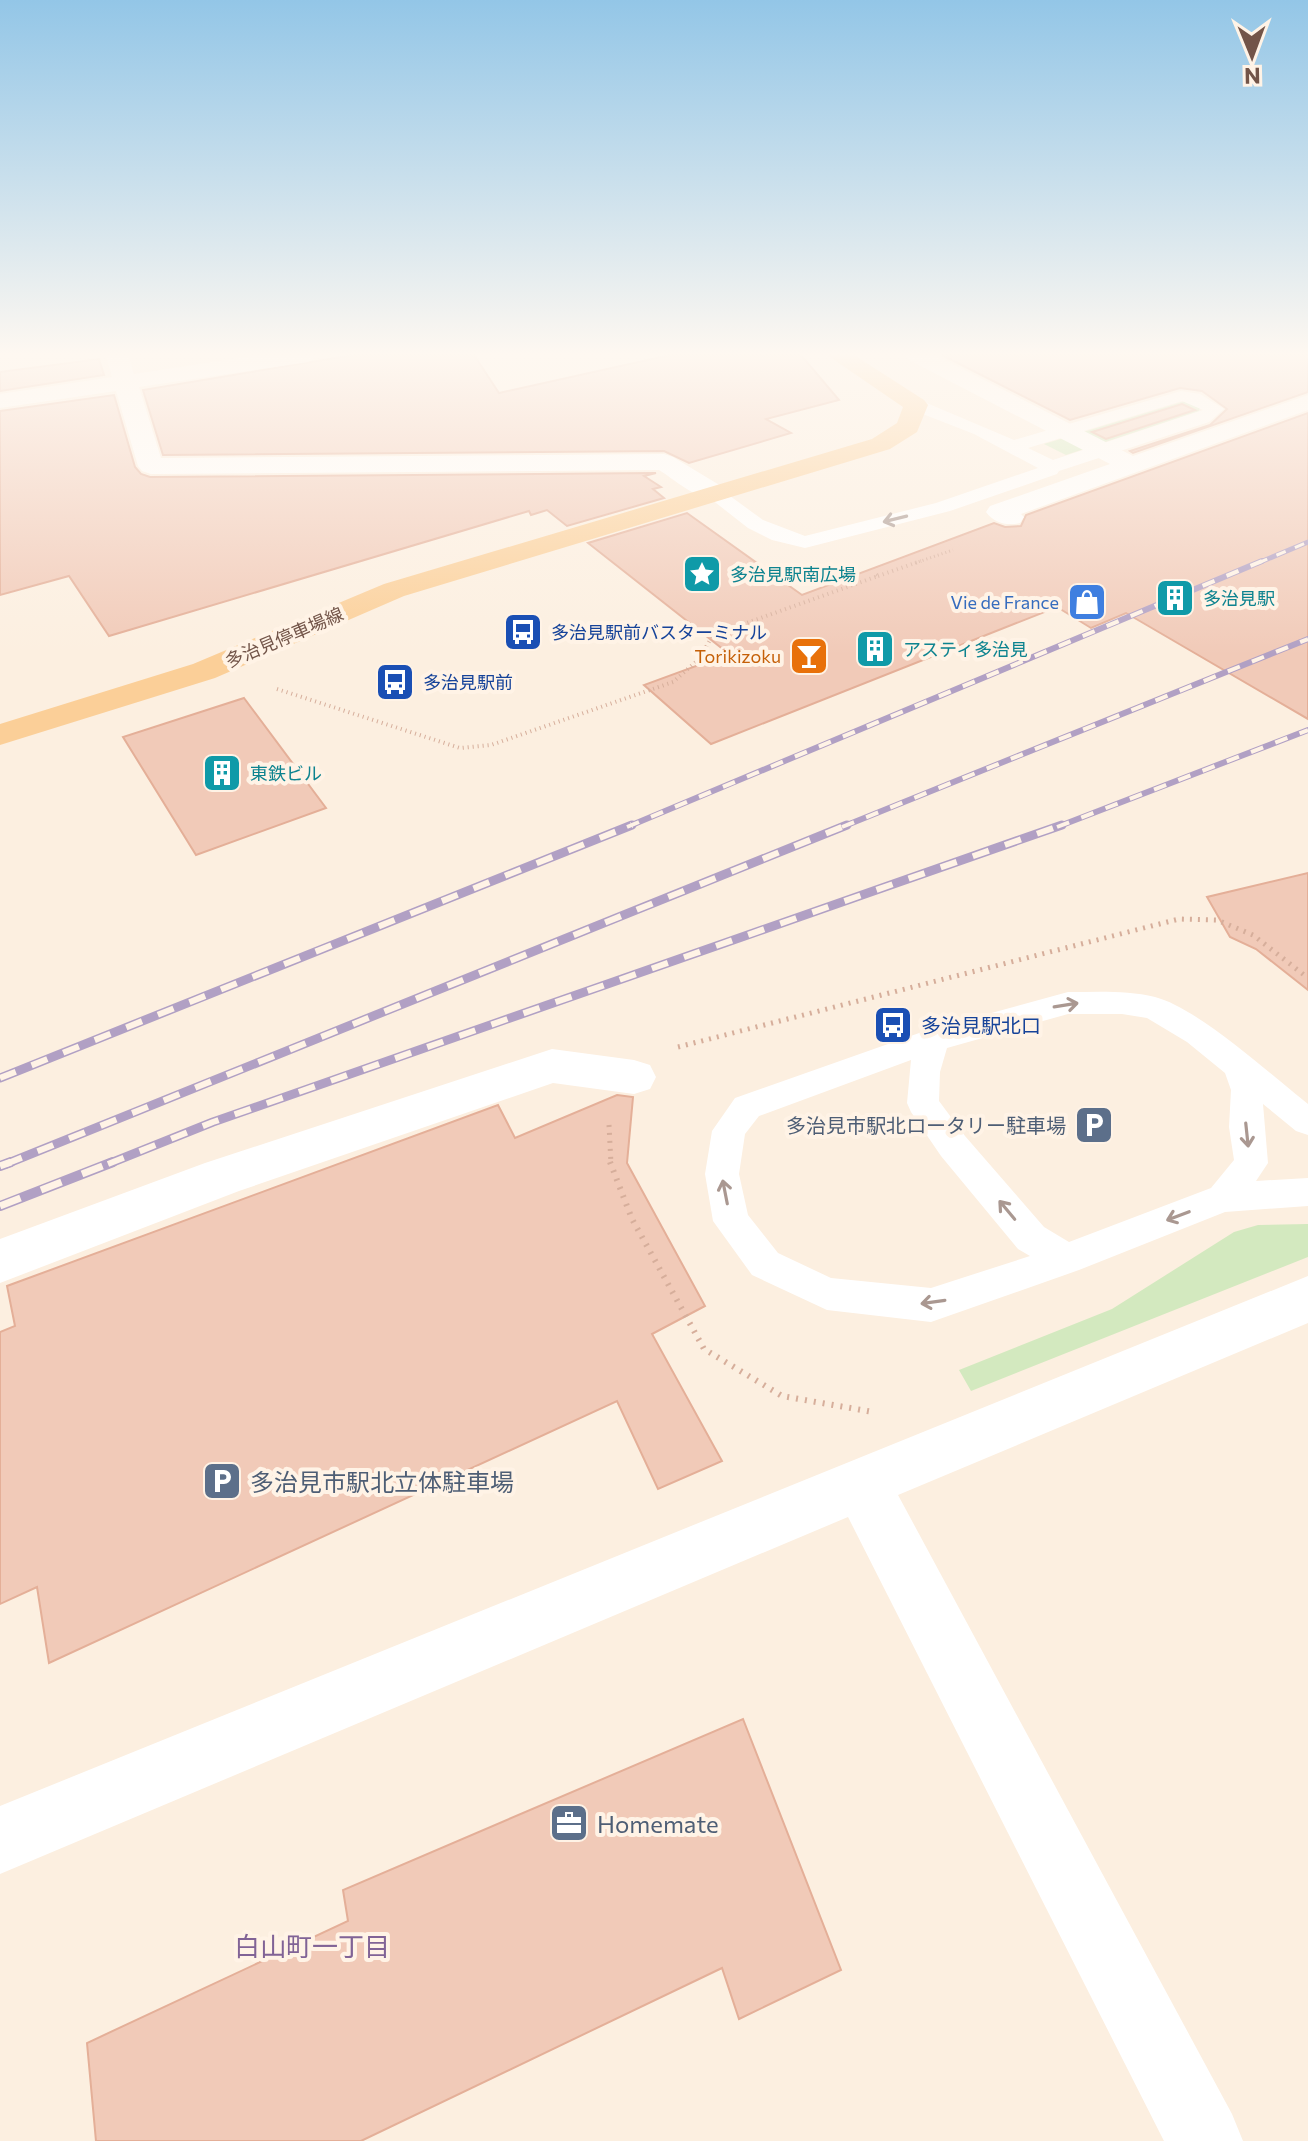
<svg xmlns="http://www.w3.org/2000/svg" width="1308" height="2141" font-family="Commissioner,'Noto Sans JP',sans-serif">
	<rect width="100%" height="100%" fill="#fcefe0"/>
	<!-- green -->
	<g fill="#d3e9bf">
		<polygon points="1185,401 1200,408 1199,411 1066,455 1044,444"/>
		<polygon points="1308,1224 1308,1257 971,1391 959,1370 1112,1309 1234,1232 1258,1225"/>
	</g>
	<!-- building -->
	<g fill="#f1cab8" stroke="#e4af98" stroke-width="2">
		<polygon points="353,355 474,355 499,393 670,355 801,355 839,400 766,419 791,433 689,463 664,451 163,455 143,390"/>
		<polygon points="942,355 1308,355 1308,392 1133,453 1130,451 1210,425 1227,409 1202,391 1180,388 1070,420"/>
		<polygon points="99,359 104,375 0,391 0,372"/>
		<polygon points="114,395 135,467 141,474 150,477 656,473 644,476 661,487 653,489 664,498 567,526 547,510 531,515 529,511 109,636 69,576 0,595 0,411"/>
		<polygon points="1182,404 1195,410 1106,439 1092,432"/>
		<polygon points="1308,413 1308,719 1126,613 1091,628 1057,607 711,744 644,685 729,654 588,543 687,513 802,595 994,523 1005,527 1021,526 1026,515"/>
		<polygon points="244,698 326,808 196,855 123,737"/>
		<polygon points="1308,873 1308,990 1256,949 1230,937 1207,897"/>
		<polygon points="617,1095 633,1097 627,1163 705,1306 652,1334 722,1461 658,1489 617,1401 49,1663 37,1587 0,1604 0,1332 15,1326 7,1286 498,1105 515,1138"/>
		<polygon points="743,1719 841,1970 739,2019 722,1968 361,2141 96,2141 87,2043 348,1921 343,1890"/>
	</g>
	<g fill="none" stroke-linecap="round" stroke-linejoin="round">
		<!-- path-far3 -->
		<polyline stroke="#d6ae9b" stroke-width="3" stroke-dasharray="1 3" stroke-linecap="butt" points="915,563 953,550"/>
		<!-- path-far2 -->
		<g stroke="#d6ae9b" stroke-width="4" stroke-dasharray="1 4" stroke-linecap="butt">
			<polyline points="878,576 921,561"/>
			<polyline points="277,689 460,748 491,745 673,682 699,659 713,635 878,576 874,573"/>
		</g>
		<!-- path-far1 -->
		<g stroke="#d6ae9b" stroke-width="5" stroke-dasharray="2 6" stroke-linecap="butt">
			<polyline points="678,1047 1179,919 1217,920 1253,935 1308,978"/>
			<polyline points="609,1125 611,1164"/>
		</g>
		<!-- path -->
		<polyline stroke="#d6ae9b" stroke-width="6" stroke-dasharray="2 7" stroke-linecap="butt" points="610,1162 632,1219 704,1349 782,1396 873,1412"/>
		<!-- service -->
		<g fill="#fff" fill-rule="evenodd">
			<path d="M1181,391L1200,394L1224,409L1209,422L1059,471L1057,474L950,511L805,548L772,540L748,528L702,492L705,488H719L763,520L805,536L936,503L1038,468L974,434L910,409L907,405L910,401H922L1014,440ZM1182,401L1203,410L1053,460L1028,448Z"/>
			<path d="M1068,992C1097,992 1127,990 1155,997C1198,1008 1271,1075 1308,1104V1135L1296,1131L1263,1104L1268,1163L1256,1181L1308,1178V1206L1225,1212L1079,1270L931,1322L827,1310L752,1275L713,1221L705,1174L712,1131L735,1098L922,1032ZM1068,1014H1122L1147,1018L1187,1042L1225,1073L1231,1090L1229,1127L1234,1160L1211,1188L1069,1242L1044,1227L965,1136L939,1101L940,1072L947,1048ZM911,1060L907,1103L911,1112L941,1156L1018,1249L1030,1256L931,1288L831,1278L778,1253L748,1215L739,1174L745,1134L759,1116Z"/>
		</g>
		<!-- pedestrian -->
		<g fill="#fff" fill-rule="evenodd">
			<path d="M906,355H935L1133,456L1308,395V410L1021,514L1024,517L1020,523C1007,526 994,523 986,512L990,506L1110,464L909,360Z"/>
			<polygon points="552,1049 634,1060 650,1065 656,1077 650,1089 634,1094 553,1083 239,1191 0,1283 0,1239 205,1163"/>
		</g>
		<!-- minor -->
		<g fill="#fff" fill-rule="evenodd">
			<path d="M106,355H128L134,374L260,355H319L308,362L139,387L161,458L664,454L673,457L721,486L725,492L721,498C699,503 677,481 659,470L151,474L142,471L138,466L116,391L0,408V394L112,377Z"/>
			<polygon points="1308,1276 1308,1323 898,1495 1232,2114 1243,2141 1164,2141 848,1517 0,1874 0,1806"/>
		</g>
		<!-- primary -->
		<polygon fill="#fbcf98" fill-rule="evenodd" points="827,355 854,355 924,400 928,405 917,432 890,449 404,596 215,678 0,745 0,724 193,664 384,584 872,439 897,423 903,407"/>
		<!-- rail-far3 casing -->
		<g stroke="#b1a0c4" stroke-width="5">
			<polyline id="rail-far3" points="1258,563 1308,542"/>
		</g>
		<!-- rail-far2 casing -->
		<g stroke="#b1a0c4" stroke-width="6">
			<g id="rail-far2">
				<polyline points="627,827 1262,561"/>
				<polyline points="842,827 1308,639"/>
				<polyline points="1057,827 1308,730"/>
			</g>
		</g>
		<!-- rail-far1 casing -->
		<g stroke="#b1a0c4" stroke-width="9">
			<g id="rail-far1">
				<polyline points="0,1078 632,825"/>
				<polyline points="6,1164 847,825"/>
				<polyline points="108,1164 213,1122 1062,825"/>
			</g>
		</g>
		<!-- rail casing -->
		<g stroke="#b1a0c4" stroke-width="10">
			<g id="rail">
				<polyline points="0,1166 11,1162"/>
				<polyline points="0,1206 113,1162"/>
			</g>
		</g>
		<!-- rail-far3 -->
		<use href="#rail-far3" stroke="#fff3e6" stroke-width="3" stroke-dasharray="10" stroke-linecap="butt"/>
		<!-- rail-far2 -->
		<use href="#rail-far2" stroke="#fff3e6" stroke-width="4" stroke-dasharray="13" stroke-linecap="butt"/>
		<!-- rail-far1 -->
		<use href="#rail-far1" stroke="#fff3e6" stroke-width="6" stroke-dasharray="17" stroke-linecap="butt"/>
		<!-- rail -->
		<use href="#rail" stroke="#fff3e6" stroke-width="7" stroke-dasharray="22" stroke-linecap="butt"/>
	</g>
	<!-- one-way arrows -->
	<defs><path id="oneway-shaft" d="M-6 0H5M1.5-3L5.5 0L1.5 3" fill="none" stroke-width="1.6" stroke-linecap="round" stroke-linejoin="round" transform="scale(2)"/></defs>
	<g stroke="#aa9891">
		<use href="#oneway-shaft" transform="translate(895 519) rotate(166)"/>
		<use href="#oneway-shaft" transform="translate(1066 1005) rotate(-9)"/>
		<use href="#oneway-shaft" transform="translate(1247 1135) rotate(84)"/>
		<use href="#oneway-shaft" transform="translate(725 1192) rotate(-101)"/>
		<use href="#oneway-shaft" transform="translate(1007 1210) rotate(-130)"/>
		<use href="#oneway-shaft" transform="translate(1178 1216) rotate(159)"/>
		<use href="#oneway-shaft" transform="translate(933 1302) rotate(172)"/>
	</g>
	<!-- sky -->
	<linearGradient id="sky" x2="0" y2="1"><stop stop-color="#93c6e7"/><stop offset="0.54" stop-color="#fef8f1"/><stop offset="1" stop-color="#fef8f1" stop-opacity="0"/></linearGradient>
	<rect width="1308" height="655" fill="url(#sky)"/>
	<!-- icons -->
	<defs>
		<g id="sight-square" transform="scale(2)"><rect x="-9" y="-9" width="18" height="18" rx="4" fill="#0f9aa8" stroke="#fff3e6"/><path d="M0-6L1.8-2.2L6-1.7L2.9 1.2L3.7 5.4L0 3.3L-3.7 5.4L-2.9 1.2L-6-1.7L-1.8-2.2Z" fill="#fff"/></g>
		<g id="building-square" transform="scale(2)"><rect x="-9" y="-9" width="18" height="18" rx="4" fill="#0f9aa8" stroke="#fff3e6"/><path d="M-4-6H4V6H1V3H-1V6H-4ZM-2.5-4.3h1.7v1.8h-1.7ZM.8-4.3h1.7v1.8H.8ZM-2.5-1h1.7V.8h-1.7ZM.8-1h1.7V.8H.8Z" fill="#fff"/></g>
		<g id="shop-square" transform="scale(2)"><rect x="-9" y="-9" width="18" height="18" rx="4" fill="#3f7fe0" stroke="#fff3e6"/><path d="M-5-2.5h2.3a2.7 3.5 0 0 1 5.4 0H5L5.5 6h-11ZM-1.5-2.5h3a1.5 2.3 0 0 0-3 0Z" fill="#fff"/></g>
		<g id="bus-square" transform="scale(2)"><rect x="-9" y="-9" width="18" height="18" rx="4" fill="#1a4fb4" stroke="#fff3e6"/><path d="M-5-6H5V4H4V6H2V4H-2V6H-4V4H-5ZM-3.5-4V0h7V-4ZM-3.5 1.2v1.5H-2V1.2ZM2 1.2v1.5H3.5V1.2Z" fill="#fff"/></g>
		<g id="bar-square" transform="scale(2)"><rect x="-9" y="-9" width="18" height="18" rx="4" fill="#e8710a" stroke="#fff3e6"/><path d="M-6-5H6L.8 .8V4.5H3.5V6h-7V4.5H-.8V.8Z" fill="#fff"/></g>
		<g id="parking-square" transform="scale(2)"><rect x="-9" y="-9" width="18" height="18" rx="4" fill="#5c6f8a" stroke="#fff3e6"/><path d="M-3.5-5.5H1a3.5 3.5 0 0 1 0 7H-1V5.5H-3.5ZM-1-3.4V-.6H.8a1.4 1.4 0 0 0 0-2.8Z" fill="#fff"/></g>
		<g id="office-square" transform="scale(2)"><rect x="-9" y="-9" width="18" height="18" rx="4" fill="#5c6f8a" stroke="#fff3e6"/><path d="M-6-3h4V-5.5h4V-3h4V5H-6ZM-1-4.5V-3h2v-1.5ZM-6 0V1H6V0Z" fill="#fff"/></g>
	</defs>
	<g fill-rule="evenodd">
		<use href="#sight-square" x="702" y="574"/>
		<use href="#building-square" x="1175" y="598"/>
		<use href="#shop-square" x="1087" y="602"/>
		<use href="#bus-square" x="523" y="632"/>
		<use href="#building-square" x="875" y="649"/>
		<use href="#bar-square" x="809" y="656"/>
		<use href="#bus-square" x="395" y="682"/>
		<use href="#building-square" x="222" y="773"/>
		<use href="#bus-square" x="893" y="1025"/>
		<use href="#parking-square" x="1094" y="1125"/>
		<use href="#parking-square" x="222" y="1481"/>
		<use href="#office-square" x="569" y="1823"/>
	</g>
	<g text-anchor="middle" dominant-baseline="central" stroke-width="8" stroke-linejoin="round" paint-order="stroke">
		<!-- far-culture labels -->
		<g font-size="18" fill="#0d838f" stroke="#fff3e6" text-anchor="start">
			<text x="730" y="574">多治見駅南広場</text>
			<text x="1203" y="598">多治見駅</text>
			<text x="903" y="649">アスティ多治見</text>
			<text x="250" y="773">東鉄ビル</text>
		</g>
		<!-- far-shop labels -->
		<g font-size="18" fill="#366cbe" stroke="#fff3e6" text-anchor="end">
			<text x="1059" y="602">Vie de France</text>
		</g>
		<!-- far-transit labels -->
		<g font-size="18" fill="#164399" stroke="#fff3e6" text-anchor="start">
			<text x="551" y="632">多治見駅前バスターミナル</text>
			<text x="423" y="682">多治見駅前</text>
		</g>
		<!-- far-street labels -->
		<g font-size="18" fill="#725448" stroke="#fff3e6">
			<text transform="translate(284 637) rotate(-23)">多治見停車場線</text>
		</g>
		<!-- far-food labels -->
		<g font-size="18" fill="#c56008" stroke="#fff3e6" text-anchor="end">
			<text x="781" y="656">Torikizoku</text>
		</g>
		<!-- transit labels -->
		<g font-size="20" fill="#164399" stroke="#fff3e6" text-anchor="start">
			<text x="921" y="1025">多治見駅北口</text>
		</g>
		<!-- service labels -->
		<g font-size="20" fill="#4e5e75" stroke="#fff3e6" text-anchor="end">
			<text x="1066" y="1125">多治見市駅北ロータリー駐車場</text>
		</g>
		<!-- near-service labels -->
		<g font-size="24" fill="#4e5e75" stroke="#fff3e6" text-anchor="start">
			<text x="250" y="1481">多治見市駅北立体駐車場</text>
			<text x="597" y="1823">Homemate</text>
		</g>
		<!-- near-neighbourhood labels -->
		<g font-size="26" fill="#816396" stroke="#fff3e6">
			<text x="312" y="1945">白山町一丁目</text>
		</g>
	</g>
	<!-- north arrow -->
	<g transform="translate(1252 56) rotate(179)" stroke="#fff3e6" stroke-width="6" paint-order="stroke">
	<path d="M0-6L14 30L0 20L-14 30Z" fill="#725448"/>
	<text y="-12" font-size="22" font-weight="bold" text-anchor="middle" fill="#725448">N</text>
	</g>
</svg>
